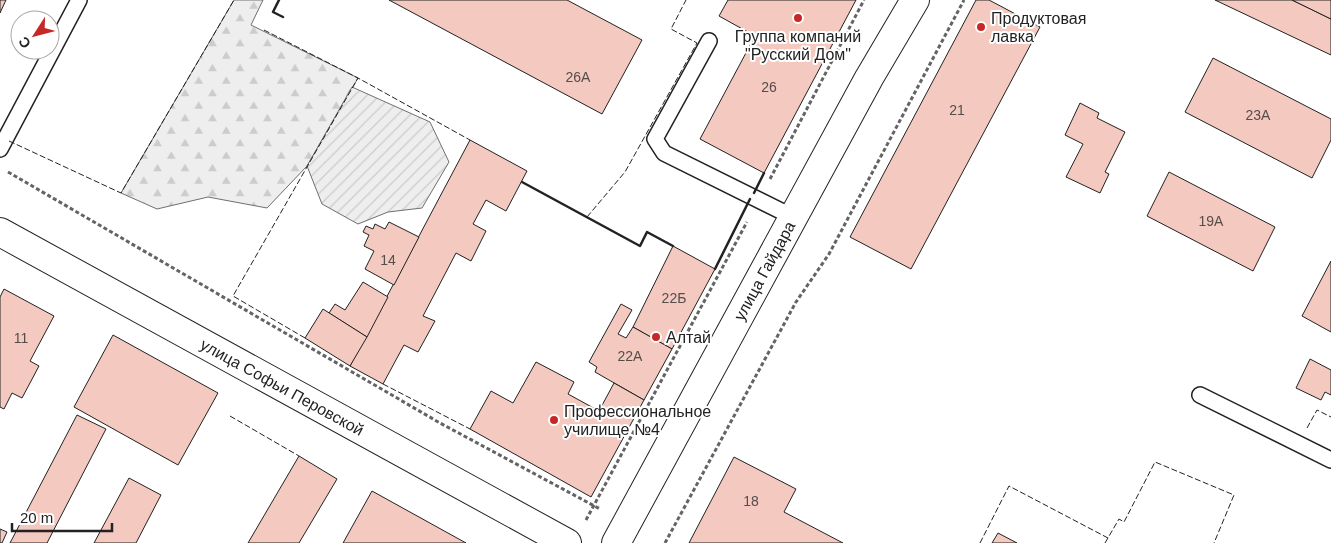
<svg xmlns="http://www.w3.org/2000/svg" width="1331" height="543" font-family="Arial,sans-serif">
	<defs>
		<pattern id="forest-firs" width="22" height="20" patternUnits="userSpaceOnUse" patternTransform="scale(1.25)"><rect width="22" height="20" fill="#eee"/><path d="M5 1l3.5 6h-7zM16 11l3.5 6h-7z" fill="#ccc"/></pattern>
		<pattern id="garden-furrows" width="10" height="10" patternUnits="userSpaceOnUse" patternTransform="scale(1.25)"><rect width="10" height="10" fill="#eee"/><path d="M-1 1l2-2M0 10L10 0M9 11l2-2" fill="none" stroke="#ccc"/></pattern>
	</defs>
	<rect width="100%" height="100%" fill="#fff"/>
	<!-- forest -->
	<polygon fill="url(#forest-firs)" stroke="#6f6f6f" points="234,0 263,0 251,25 358,78 307,166 267,208 208,197 157,209 121,193"/>
	<!-- garden -->
	<polygon fill="url(#garden-furrows)" stroke="#6f6f6f" points="352,87 430,122 449,162 422,208 388,212 358,224 322,204 307,166"/>
	<!-- building -->
	<g fill="#f3c9c0" stroke="#222">
		<polygon points="0,0 6,0 0,13"/>
		<polygon points="389,0 567,0 642,40 602,114"/>
		<polygon points="728,0 856,0 764,173 700,139 755,36 719,16"/>
		<polygon points="976,0 989,0 1040,27 911,269 850,237"/>
		<polygon points="1215,0 1292,0 1331,19 1331,55"/>
		<polygon points="1292,0 1331,0 1331,19"/>
		<polygon points="1213,58 1331,119 1331,140 1312,178 1185,112"/>
		<polygon points="1080,103 1099,113 1097,118 1125,132 1105,172 1109,174 1100,193 1066,177 1083,144 1065,135"/>
		<polygon points="470,140 527,171 506,211 486,200 473,224 486,231 471,261 456,253 423,316 435,321 418,352 404,345 383,384 350,366"/>
		<polygon points="1169,172 1275,227 1253,271 1147,216"/>
		<polygon points="389,222 419,237 394,285 365,269 374,251 364,246 369,235 363,232 366,226 373,229 375,224 385,229"/>
		<polygon points="673,246 715,269 672,349 633,327"/>
		<polygon points="1331,261 1331,332 1302,316"/>
		<polygon points="363,282 388,297 367,337 329,313 335,304 345,310"/>
		<polygon points="4,289 54,316 30,361 39,366 22,398 12,393 4,409 0,407 0,297"/>
		<polygon points="621,304 632,310 618,334 626,338 633,327 672,349 644,400 595,372 597,367 589,362"/>
		<polygon points="323,309 367,337 350,366 305,338"/>
		<polygon points="113,335 218,393 178,465 74,407"/>
		<polygon points="1310,359 1331,370 1331,395 1325,392 1321,400 1296,388"/>
		<polygon points="536,362 574,382 568,394 599,411 614,383 644,400 591,497 470,429 491,391 513,403"/>
		<polygon points="77,415 106,429 47,543 10,543"/>
		<polygon points="299,456 337,479 299,543 248,543"/>
		<polygon points="734,457 796,489 784,512 843,543 689,543"/>
		<polygon points="129,478 161,495 136,543 94,543"/>
		<polygon points="372,491 466,543 343,543"/>
		<polygon points="0,529 7,532 2,543 0,543"/>
		<polygon points="998,533 1017,543 992,543"/>
	</g>
	<g fill="none" stroke-linecap="round" stroke-linejoin="round">
		<!-- service casing -->
		<g stroke="#222" stroke-width="18">
			<g id="service">
				<polyline points="709,41 655,139 664,153 795,218"/>
				<polyline points="0,149 79,0"/>
				<polyline points="1200,395 1331,460"/>
			</g>
		</g>
		<!-- tertiary casing -->
		<g stroke="#222" stroke-width="30">
			<g id="tertiary">
				<path id="s1" d="M0,232L567,543"/>
				<path id="s2" d="M616,543L869,78L915,0"/>
			</g>
		</g>
		<!-- path -->
		<g stroke="#646464" stroke-width="3" stroke-dasharray="4 2.5" stroke-linecap="butt">
			<polyline points="8,172 440,423 600,509"/>
			<polyline points="770,179 864,0"/>
			<polyline points="586,520 747,222"/>
			<polyline points="665,543 796,302 829,254 964,0"/>
		</g>
		<!-- service -->
		<use href="#service" stroke="#fff" stroke-width="15"/>
		<!-- tertiary -->
		<use href="#tertiary" stroke="#fff" stroke-width="28"/>
		<!-- fence -->
		<g stroke="#222" stroke-width="1" stroke-dasharray="6 2.5" stroke-linecap="butt">
			<polyline points="264,30 358,78 470,140"/>
			<polyline points="9,141 121,193 234,0"/>
			<polyline points="587,217 625,172 697,43 671,29 686,0"/>
			<polyline points="305,338 233,296 358,78"/>
			<polyline points="383,384 470,429"/>
			<polyline points="230,416 299,456"/>
			<polyline points="1307,428 1317,410 1331,417"/>
			<polyline points="980,543 1009,486 1108,538"/>
			<polyline points="1105,543 1119,519 1124,522 1155,462 1234,495 1214,543"/>
		</g>
		<!-- wall -->
		<g stroke="#222" stroke-width="2.5">
			<polyline points="279,0 273,12 283,17"/>
			<polyline points="522,182 640,246 647,232 673,246"/>
			<polyline points="754,193 764,173"/>
			<polyline points="715,269 750,199"/>
		</g>
	</g>
	<!-- markers -->
	<g fill="#c62828" stroke="#fff" stroke-width="2">
		<circle cx="798" cy="18" r="5"/>
		<circle cx="981" cy="27" r="5"/>
		<circle cx="656" cy="337" r="5"/>
		<circle cx="554" cy="420" r="5"/>
	</g>
	<g text-anchor="middle" dominant-baseline="central" stroke-width="4" stroke-linejoin="round" paint-order="stroke">
		<!-- number labels -->
		<g font-size="14" fill="#564c4a">
			<text x="578" y="77">26А</text>
			<text x="769" y="87">26</text>
			<text x="957" y="110">21</text>
			<text x="1258" y="115">23А</text>
			<text x="1211" y="221">19А</text>
			<text x="388" y="260">14</text>
			<text x="674" y="298">22Б</text>
			<text x="21" y="338">11</text>
			<text x="630" y="356">22А</text>
			<text x="751" y="501">18</text>
		</g>
		<!-- poi labels -->
		<g font-size="16" fill="#222" stroke="#fff" text-anchor="start">
			<text x="991" y="18">Продуктовая<tspan x="991" dy="18">лавка</tspan></text>
			<text x="798" y="36" text-anchor="middle">Группа компаний<tspan x="798" dy="18">"Русский Дом"</tspan></text>
			<text x="666" y="337">Алтай</text>
			<text x="564" y="411">Профессиональное<tspan x="564" dy="18">училище №4</tspan></text>
		</g>
		<!-- street labels -->
		<g font-size="16" fill="#222" stroke="#fff">
			<text stroke="none"><textPath href="#s2" startOffset="310">улица Гайдара</textPath></text>
			<text stroke="none"><textPath href="#s1" startOffset="322">улица Софьи Перовской</textPath></text>
		</g>
	</g>
	<!-- north arrow -->
	<g transform="translate(35 35) rotate(234)"><circle r="24" fill="#ffffff" stroke="#a7a7a7"/>
	<path d="M0-4L9 19L0 12L-9 19Z" fill="#c62828"/>
	<text y="-8" font-size="14" font-weight="bold" text-anchor="middle" fill="#222222">С</text>
	</g>
	<!-- scale -->
	<path d="M12 523v8h100v-8" fill="none" stroke="#222222" stroke-width="2.5"/>
	<text x="20" y="523" font-size="15" fill="#222222" stroke="#ffffff" stroke-width="4" paint-order="stroke">20 m</text>
</svg>
